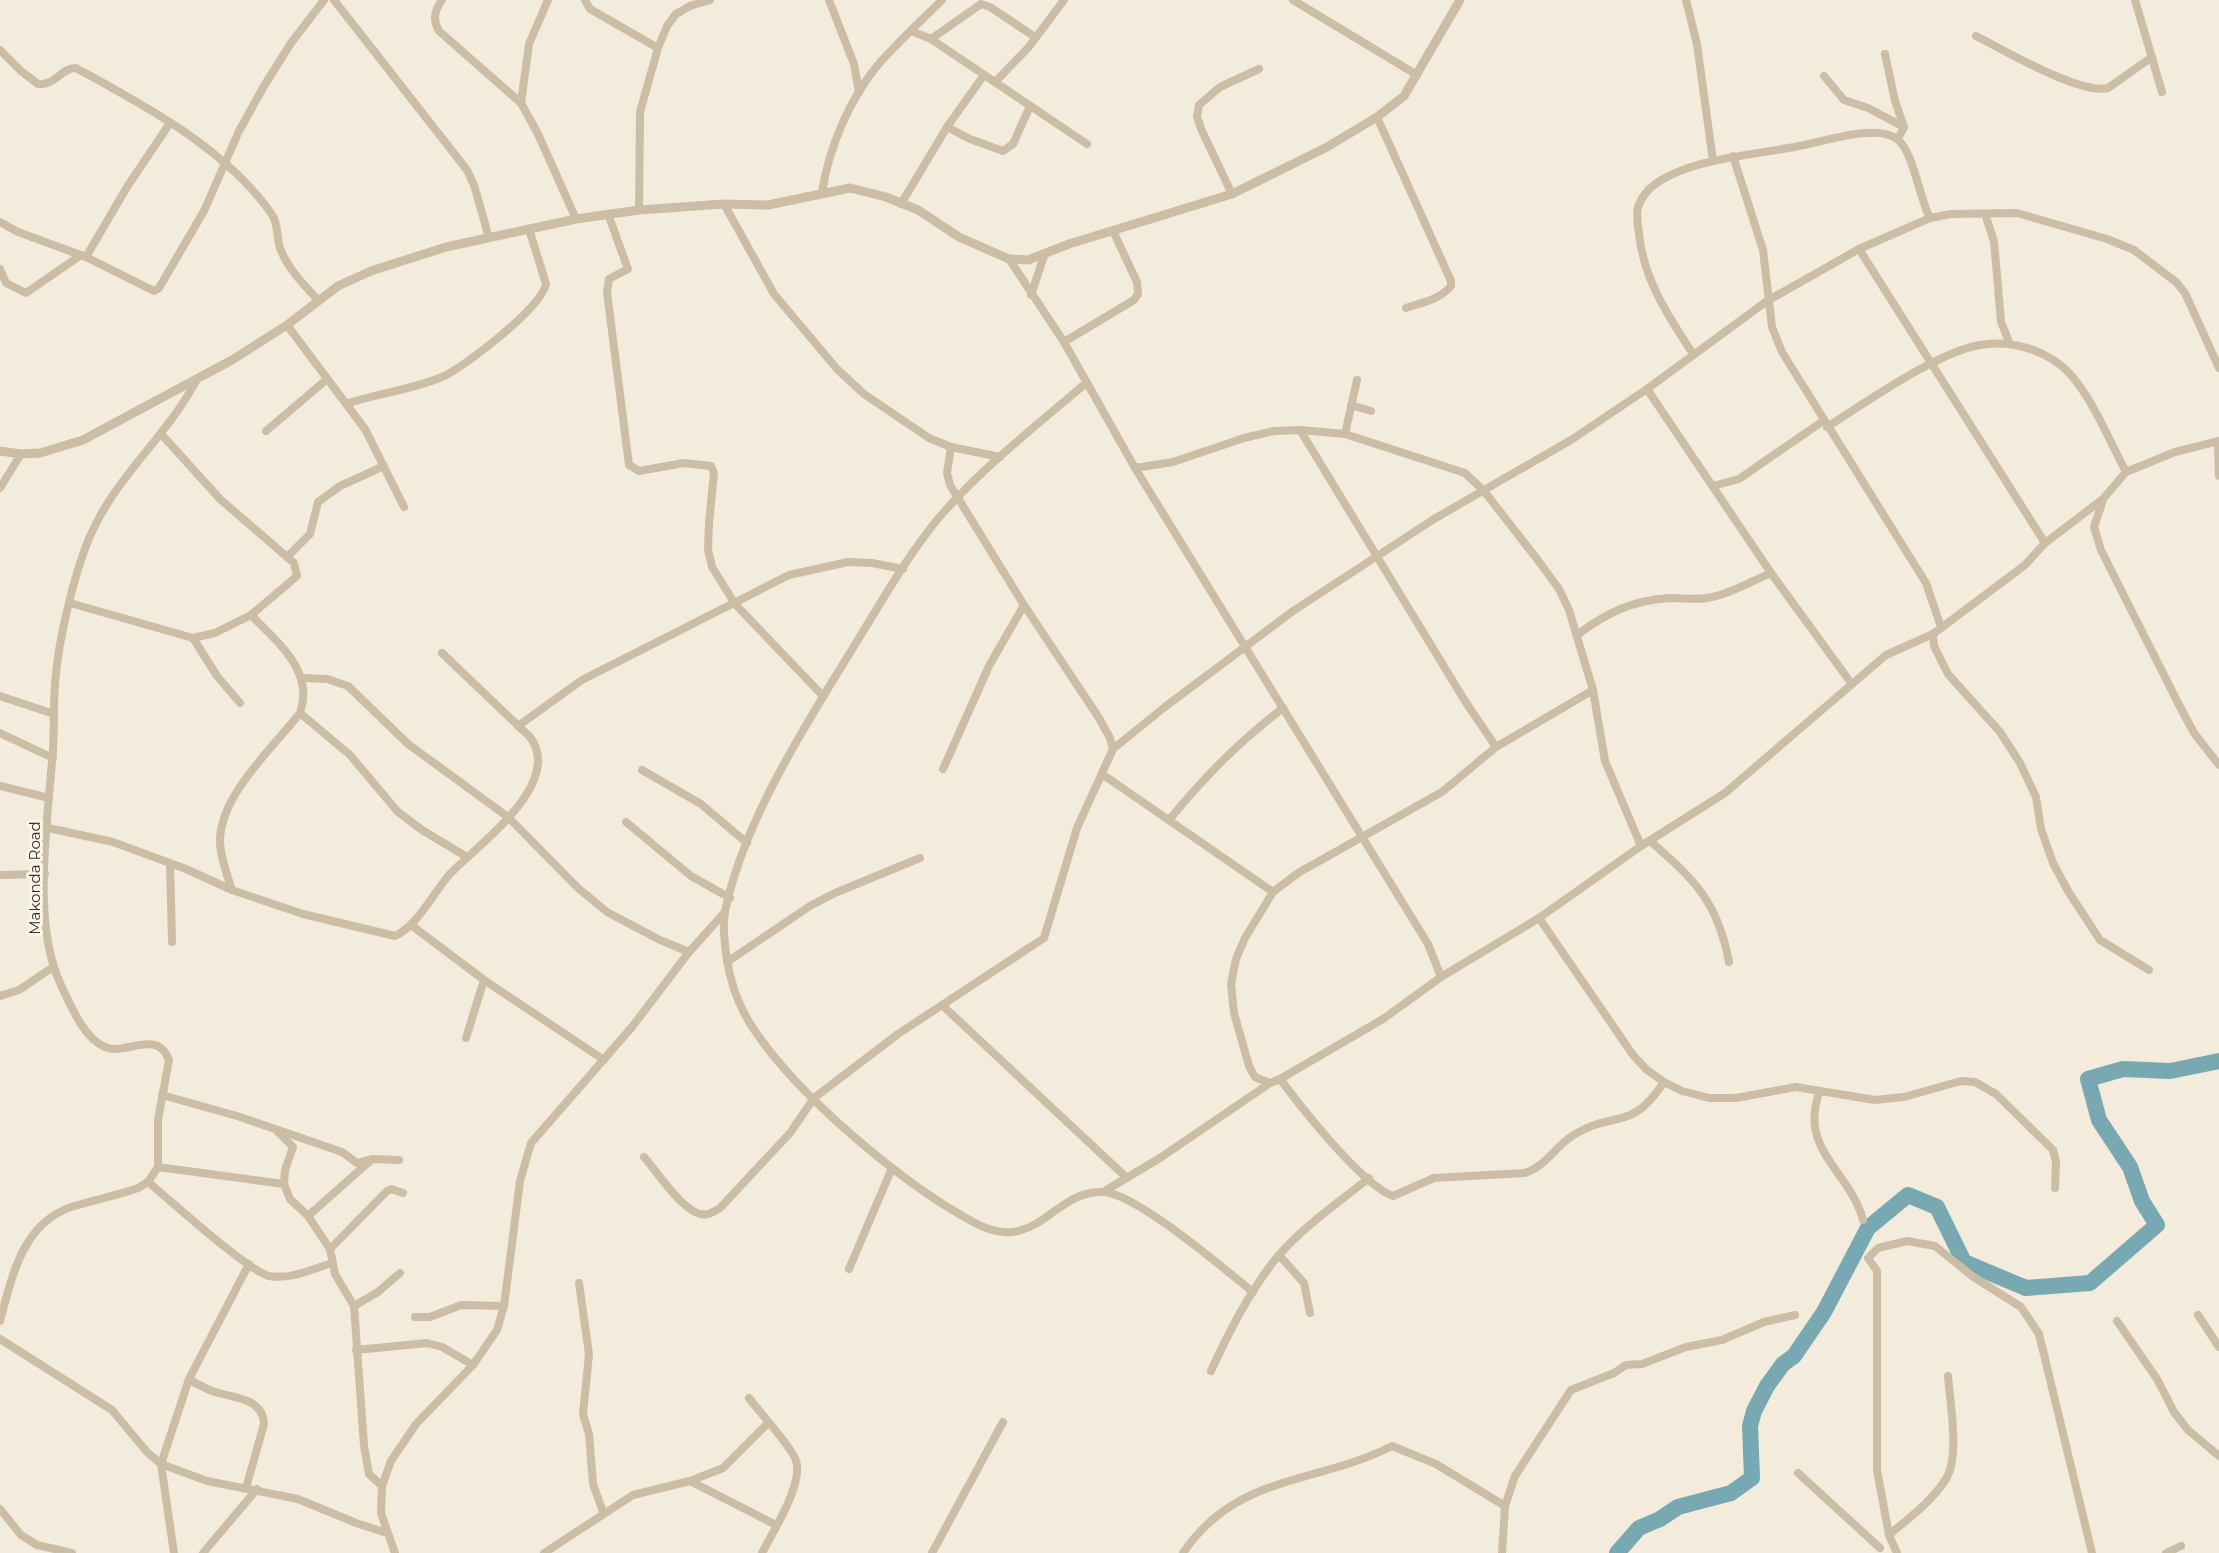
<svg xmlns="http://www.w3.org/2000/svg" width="2219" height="1553" font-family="Montserrat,sans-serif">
	<rect width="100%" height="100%" fill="#f3ebdb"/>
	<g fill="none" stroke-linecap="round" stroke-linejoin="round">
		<!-- river -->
		<polyline stroke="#78a8b2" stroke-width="16" points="1617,1553 1639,1528 1660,1519 1678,1507 1731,1493 1752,1478 1750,1426 1754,1411 1767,1386 1783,1364 1794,1356 1824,1312 1868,1228 1908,1195 1937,1207 1964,1262 2026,1288 2090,1283 2157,1225 2142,1201 2130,1167 2099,1120 2088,1079 2123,1069 2170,1071 2219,1061"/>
		<!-- minor -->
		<g stroke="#ccbda6" stroke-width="8">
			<polyline points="334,0 467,170 474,185 489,238"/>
			<path d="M442,0C435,10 432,19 439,31L521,103L538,134L576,219"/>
			<polyline points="585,0 590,9 658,48"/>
			<polyline points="829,0 854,64 859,92"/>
			<polyline points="1293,0 1417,75"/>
			<polyline points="1686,0 1697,44 1713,161"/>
			<polyline points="2135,0 2162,92"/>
			<polyline points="911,31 931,39 1087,144"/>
			<path d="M1976,36C2004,50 2080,95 2108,88L2152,57"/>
			<polyline points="931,39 981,4 990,7 1035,37"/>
			<path d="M0,50L21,71L38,84C55,86 62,67 76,68C145,106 224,147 271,213C279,224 276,236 280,248C287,268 305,286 318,300"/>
			<polyline points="1885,54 1895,101 1904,127 1898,139"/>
			<polyline points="1824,76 1844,100 1868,108 1904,127"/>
			<polyline points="995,82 1028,48 1064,0"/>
			<polyline points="521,103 529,44 548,0"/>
			<path d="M1377,117L1451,281V286C1439,300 1423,302 1406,308"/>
			<polyline points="947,127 970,139 1003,151 1013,144 1030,106"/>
			<polyline points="1733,156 1763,250 1772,327 1782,352 1926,583 1941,627"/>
			<path d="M822,192C829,148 849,100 877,66C897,43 920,22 942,0"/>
			<polyline points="1232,194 1202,131 1197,117 1199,105 1220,87 1259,69"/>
			<polyline points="724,204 774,294 837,369 864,394 929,438 951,447 1000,457"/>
			<polyline points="901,204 947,127 984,75"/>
			<polyline points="639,210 640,112 658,48 667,26 676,14 690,6 710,0"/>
			<polyline points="608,214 628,269 609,279 607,292 629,465 639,471 684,463 711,466 714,473 709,523 708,549 712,567 735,604 823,696"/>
			<polyline points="1985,214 1994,241 2001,322 2010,344"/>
			<polyline points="0,222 18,232 86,257 154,291 159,288 204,211 239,131 264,86 291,43 324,0"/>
			<polyline points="1859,249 2045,543"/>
			<polyline points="86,257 127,187 170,123"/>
			<polyline points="1009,259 1064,342 1135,468 1428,944 1441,977"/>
			<polyline points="0,269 6,283 26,293 81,255"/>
			<polyline points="1031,295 1045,253"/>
			<polyline points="287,325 365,429 404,507"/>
			<polyline points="1064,342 1134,300 1138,294 1137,282 1113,231"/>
			<path d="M1693,354C1668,316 1644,280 1639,234C1638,226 1636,215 1638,207C1641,199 1647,190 1654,185C1690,158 1756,155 1799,146C1823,142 1877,123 1897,139C1914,152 1919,198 1930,218"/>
			<path d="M1086,383C1035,427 980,469 937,520C906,558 882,601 856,643C808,721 743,821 725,912C722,926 725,946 727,960C731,985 741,1011 755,1031C800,1098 904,1185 975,1223C1037,1256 1052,1190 1103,1192C1136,1193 1224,1269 1253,1292"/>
			<polyline points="1647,389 1771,573 1851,683"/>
			<path d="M346,404C378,393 413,390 444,376C467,365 542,307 546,284L529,229"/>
			<polyline points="1351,405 1371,411"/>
			<path d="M1827,427C1865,403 1937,352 1980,345C2013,339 2050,351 2072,376C2095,404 2109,440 2126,472"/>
			<polyline points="1300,430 1465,701 1496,747"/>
			<polyline points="266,431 326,380"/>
			<polyline points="1345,434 1357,380"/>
			<polyline points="2218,442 2219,476"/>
			<polyline points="1135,468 1173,462 1244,438 1274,431 1300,430 1345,434 1465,473 1484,491 1537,559 1559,589 1569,610 1593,690 1605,761 1641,846"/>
			<polyline points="1713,486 1739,479 1823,421"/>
			<polyline points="0,488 21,454"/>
			<polyline points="2103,500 2094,527 2101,550 2179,705 2194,733 2219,765"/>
			<polyline points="287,557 310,534 318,502 340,486 384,466"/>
			<polyline points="70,603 193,638 215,633 251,615 297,576 294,563 220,499 162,435"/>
			<polyline points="1933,634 1934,646 1948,674 2000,732 2020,763 2036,797 2041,829 2053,863 2068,891 2100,940 2149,970"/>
			<path d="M1577,635C1606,613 1633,600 1670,598C1682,598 1695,600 1707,598C1730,594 1750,582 1771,573"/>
			<polyline points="193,638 217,676 240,703"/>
			<polyline points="303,678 327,679 348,686 408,744 508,817 578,888 607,912 660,940 689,952"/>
			<polyline points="1593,690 1496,747 1442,792 1298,873 1273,892 1245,938 1236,959 1231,984 1234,1013 1249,1066 1255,1077 1270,1083 1280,1079 1383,1019 1441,977 1539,918 1641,846 1725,793 1886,655 1933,634 2025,565 2045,543 2103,499 2126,472 2175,452 2219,441"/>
			<polyline points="0,696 54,714"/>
			<polyline points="300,713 350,755 398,812 422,830 467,857"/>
			<polyline points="518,726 582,680 789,575 848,562 872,563 903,569"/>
			<polyline points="0,733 53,758"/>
			<polyline points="1113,749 1166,706 1293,611 1434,519 1571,440 1647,389 1767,301 1859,249 1930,218 1951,214 2017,213 2107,239 2134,250 2176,282 2185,293 2219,368"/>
			<polyline points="943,769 989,666 1024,605"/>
			<polyline points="642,770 701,804 747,843"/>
			<polyline points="1102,774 1273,892"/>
			<polyline points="0,786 49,798"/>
			<path d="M1169,820C1206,775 1238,743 1283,708"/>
			<polyline points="626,822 691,876 730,898"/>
			<path d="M48,828L113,842L186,869L232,890L303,914L395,936C418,925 432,895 449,875C477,845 565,784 530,737L442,653"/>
			<path d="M1650,841C1694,879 1718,902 1729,962"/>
			<polyline points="170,863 172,942"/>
			<polyline points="0,875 45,874"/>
			<path d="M232,890C227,874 220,857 220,840C221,794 273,748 300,713C315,671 277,642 251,615"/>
			<polyline points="1539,918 1633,1055 1647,1070 1664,1082 1682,1091 1709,1098 1736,1098 1796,1087 1875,1100 1904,1097 1961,1081 1975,1082 1996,1094 2053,1150 2056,1162 2055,1188"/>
			<polyline points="411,925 484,980 604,1060"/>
			<polyline points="727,962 810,906 835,893 920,858"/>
			<polyline points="0,996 19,990 53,967"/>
			<polyline points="942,1005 1127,1178"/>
			<polyline points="466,1038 484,980"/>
			<path d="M1280,1079C1301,1107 1362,1185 1393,1196L1434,1178L1525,1173C1546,1166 1554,1148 1572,1136C1613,1109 1630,1134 1664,1082"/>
			<path d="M1819,1093C1799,1151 1850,1171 1863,1220"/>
			<polyline points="162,1095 237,1116 342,1152 357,1163 372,1159 399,1160"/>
			<polyline points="278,1132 293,1147 285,1170 284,1184 290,1199 308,1216 330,1249 335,1274 354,1306 364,1446 369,1474 382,1486"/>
			<path d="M644,1157C657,1171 687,1220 708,1214C712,1213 716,1210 720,1208L790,1133L814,1098L898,1034L1044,938L1077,828L1113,749L1110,738L1099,718L1024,605L950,485L947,473L951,447"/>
			<polyline points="158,1167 284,1184"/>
			<path d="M148,1182C170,1200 248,1271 269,1276C290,1280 313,1269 332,1263"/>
			<polyline points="1103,1192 1160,1158 1270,1083"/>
			<polyline points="308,1216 370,1161"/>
			<polyline points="330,1249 387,1191 391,1189 403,1193"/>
			<polyline points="1279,1255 1304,1283 1310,1313"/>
			<polyline points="849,1269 892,1168"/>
			<polyline points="579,1283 589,1354 583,1414 589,1434 593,1484 603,1512"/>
			<polyline points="354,1306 378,1292 400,1273"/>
			<polyline points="2198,1315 2219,1347"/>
			<polyline points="415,1317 430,1317 461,1305 504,1306"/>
			<path d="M0,1321C12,1277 22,1224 71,1207C93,1200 116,1196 138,1188L148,1182L158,1167V1120L169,1060C157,1028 126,1056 105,1047C84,1039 70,1004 61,985C32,925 47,827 52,761C55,735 53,709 55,684C58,641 74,573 91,534C116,477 167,436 196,381"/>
			<polyline points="2117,1321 2157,1379 2174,1412 2188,1430 2219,1456"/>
			<polyline points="0,1339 112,1410 147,1452 161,1464 207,1481 298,1499 356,1523 387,1533"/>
			<polyline points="356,1350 427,1343 442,1347 473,1365"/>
			<path d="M1211,1371C1229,1331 1250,1290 1278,1256C1304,1226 1338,1203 1369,1178"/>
			<path d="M189,1379C197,1384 206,1389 215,1392C234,1398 263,1398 264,1424L246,1488"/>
			<path d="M749,1398C761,1414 788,1443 795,1458C806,1481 773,1531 762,1553"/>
			<polyline points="1798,1473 1880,1548"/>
			<polyline points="690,1481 776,1525"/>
			<polyline points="0,1509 21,1535 37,1545 72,1553"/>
			<path d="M1889,1535C1909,1518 1932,1501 1946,1479C1960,1457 1950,1402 1948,1376"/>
			<polyline points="174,1553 161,1464 189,1379 249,1264"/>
			<polyline points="203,1553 257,1489"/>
			<polyline points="395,1553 381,1513 382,1486 391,1461 416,1424 473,1365 497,1330 504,1306 520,1181 531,1143 632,1027 689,952 724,913"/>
			<polyline points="544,1553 633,1495 690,1481 723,1468 767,1424"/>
			<polyline points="932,1553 1003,1422"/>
			<path d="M1183,1553C1237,1473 1316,1485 1392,1446L1436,1464L1505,1506"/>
			<polyline points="1502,1553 1505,1506 1515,1476 1571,1390 1614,1373 1626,1365 1642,1364 1686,1347 1722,1340 1764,1322 1795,1315"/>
			<polyline points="1897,1553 1889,1535 1877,1470 1877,1271 1868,1258 1878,1248 1907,1241 1935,1246 1972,1276 2021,1307 2039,1334 2092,1553"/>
			<polyline points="2166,1553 2181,1546"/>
		</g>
		<!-- tertiary -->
		<polyline stroke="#ccbda6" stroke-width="9" points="0,451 21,454 40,453 83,440 232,360 287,325 338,286 371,271 446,247 576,219 639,210 724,204 768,205 850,188 886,197 918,210 959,237 1009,259 1028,260 1069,244 1232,194 1327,147 1377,117 1404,96 1460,0"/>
	</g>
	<g text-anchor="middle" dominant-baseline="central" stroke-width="6" stroke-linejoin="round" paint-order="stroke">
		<!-- street labels -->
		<g font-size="15" fill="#382f27" stroke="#fbf4e7">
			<text transform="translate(34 878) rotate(-90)">Makonda Road</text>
		</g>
	</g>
</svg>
